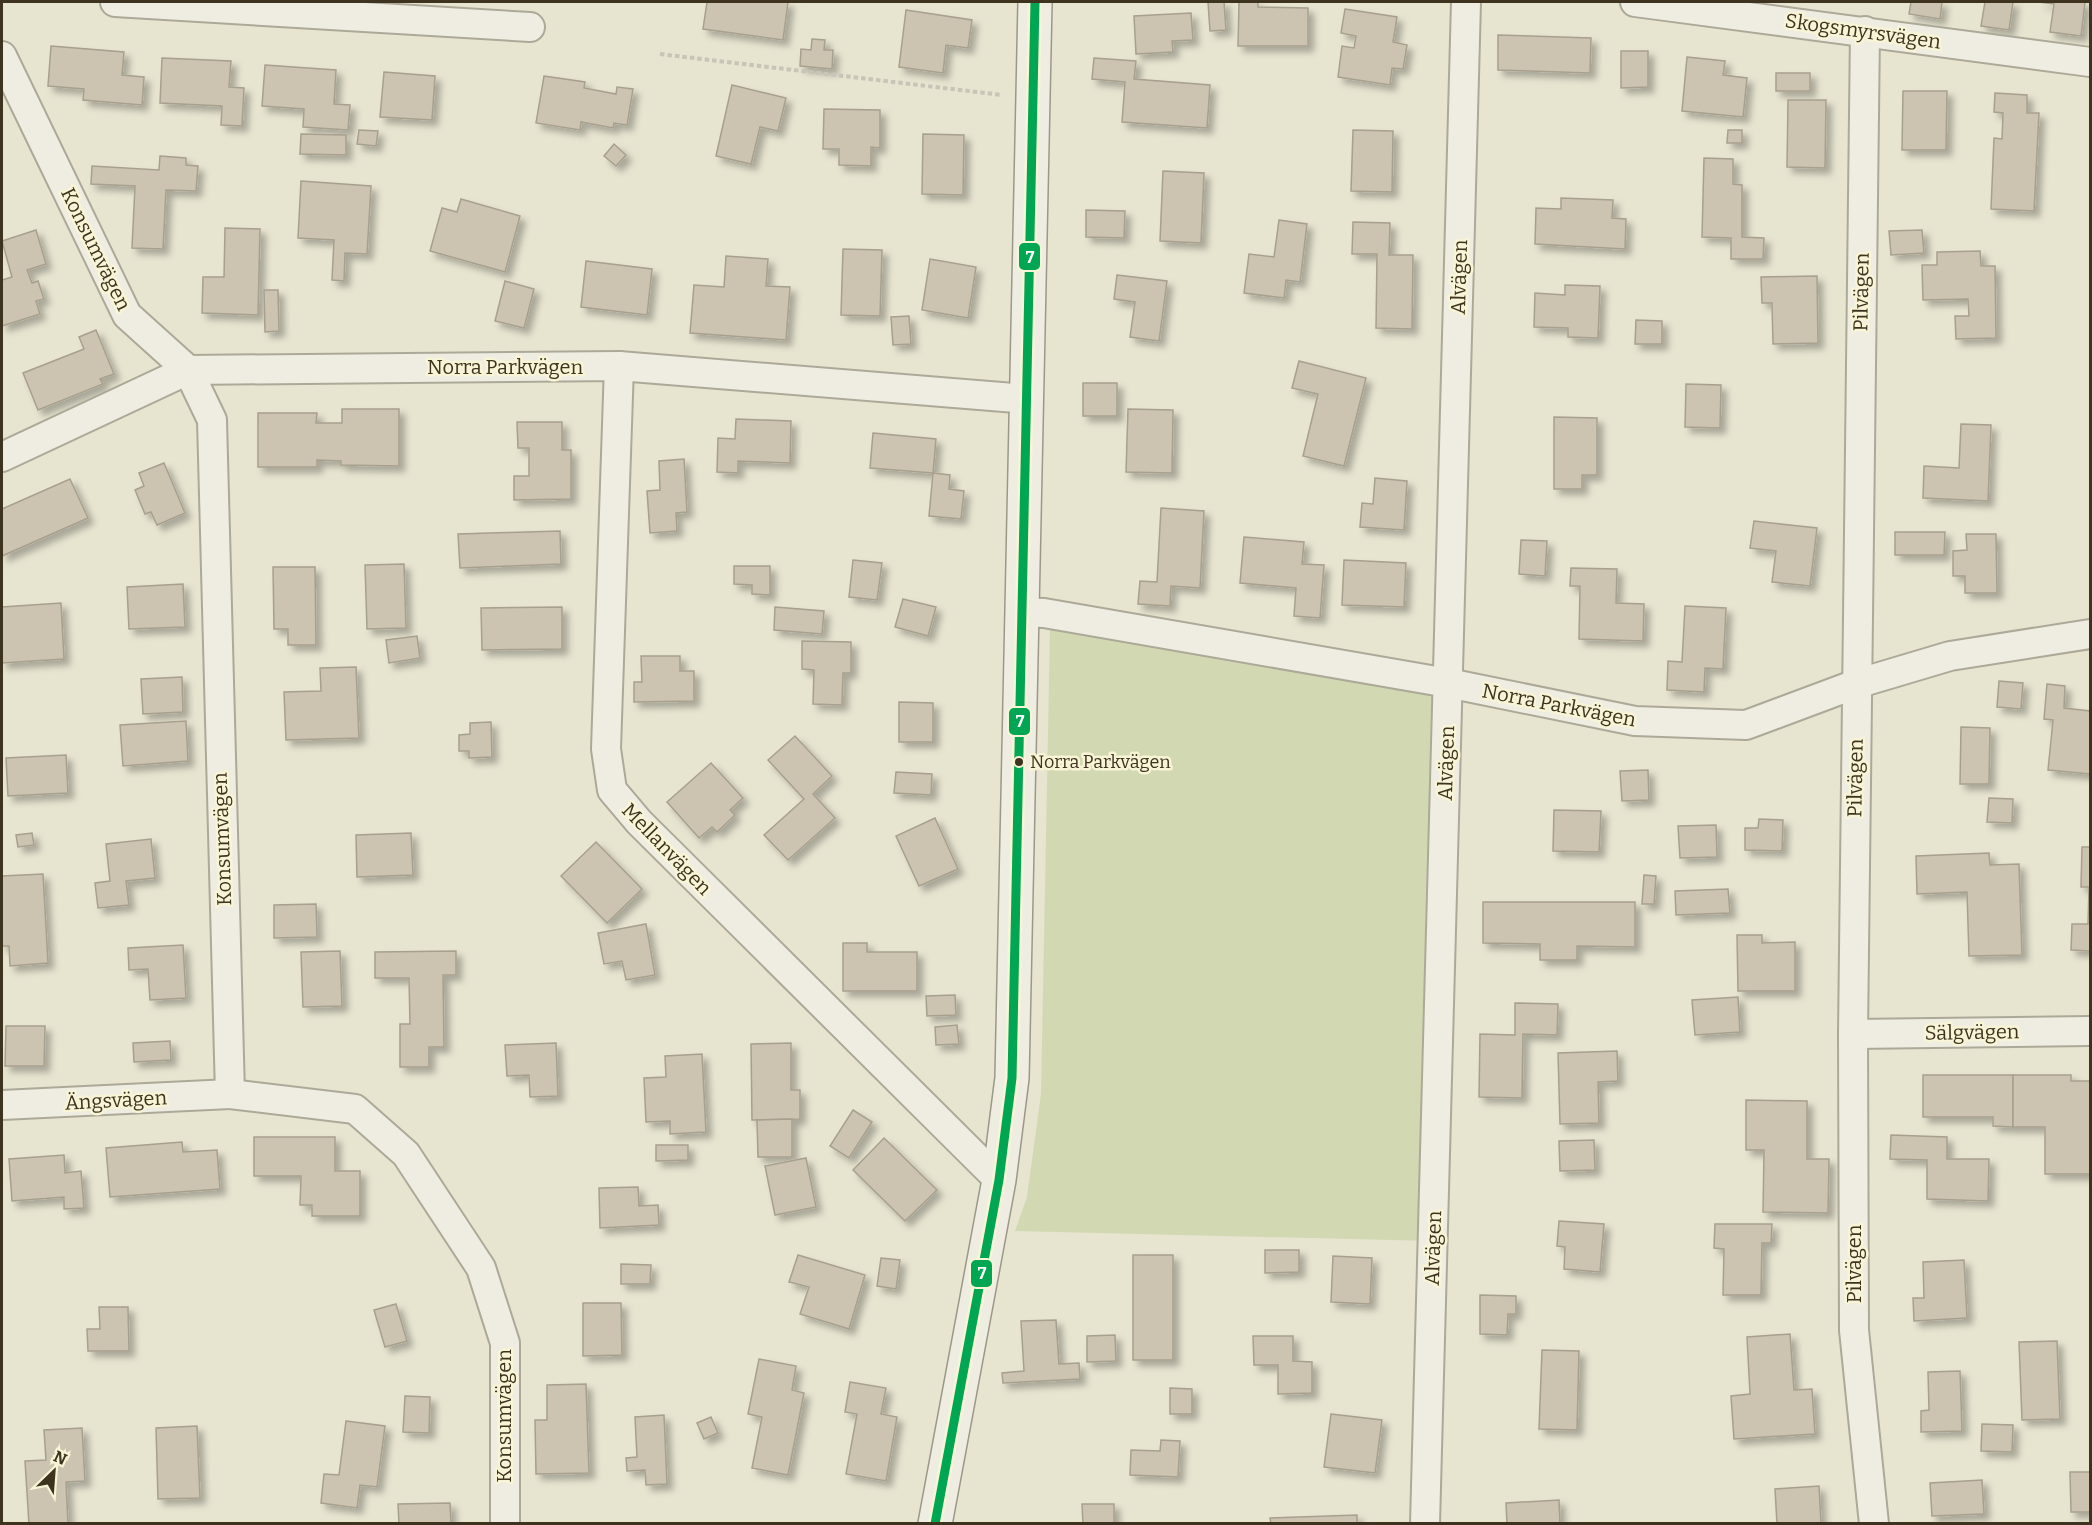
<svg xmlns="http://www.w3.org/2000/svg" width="2092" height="1525" font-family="Bitter,serif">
	<defs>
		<filter id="shadow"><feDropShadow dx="5.5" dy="5.5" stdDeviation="3" flood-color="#0004"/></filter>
	</defs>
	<rect width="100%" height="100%" fill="#e7e4d0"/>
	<!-- green -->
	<polygon fill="#d2d9b2" points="1050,628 1448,683 1433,1241 1015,1231 1027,1197 1041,1094"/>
	<!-- building -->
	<g fill="#ccc3b0" stroke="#a8a08e" stroke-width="1.5" filter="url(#shadow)">
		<polygon points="707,2 788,2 783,40 703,29"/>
		<polygon points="1208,2 1224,2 1226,30 1210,31"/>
		<polygon points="1239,2 1258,2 1258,7 1308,8 1308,46 1238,46"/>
		<polygon points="1911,2 1942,2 1940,19 1909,14"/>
		<polygon points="1985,2 2013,2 2009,30 1981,26"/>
		<polygon points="2039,2 2085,2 2081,36 2050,32 2054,4"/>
		<polygon points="1345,9 1397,17 1393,42 1407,45 1403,69 1392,68 1390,85 1338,77 1342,46 1354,48 1356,36 1341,33"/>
		<polygon points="906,10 972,20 968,48 946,45 943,73 899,67"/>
		<polygon points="1191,13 1193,40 1172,41 1173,52 1136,54 1134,16"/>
		<polygon points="1498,35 1591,38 1590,73 1498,70"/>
		<polygon points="812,39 825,40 824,50 833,50 832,69 800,66 801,49 811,50"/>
		<polygon points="51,46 124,52 122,75 144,77 142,105 83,100 84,89 48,86"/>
		<polygon points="1621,51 1648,51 1648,87 1621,88"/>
		<polygon points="1687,57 1725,61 1723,75 1747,78 1743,117 1682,111"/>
		<polygon points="162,58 231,61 229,87 244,88 242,126 221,125 222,106 160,103"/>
		<polygon points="1094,58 1136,61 1134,79 1210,85 1207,128 1122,122 1125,82 1092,79"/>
		<polygon points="265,65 336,70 334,104 350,105 348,130 303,127 304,109 262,106"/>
		<polygon points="384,72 435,76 432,120 380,117"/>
		<rect x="1776" y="73" width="34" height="18"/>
		<polygon points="544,76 585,82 584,88 616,94 617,87 633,89 627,125 614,123 613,128 581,122 580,130 536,123"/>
		<polygon points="732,85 786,98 778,131 760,127 751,164 716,156"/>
		<polygon points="1903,91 1947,91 1946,150 1902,150"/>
		<polygon points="1995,93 2027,95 2027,113 2039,113 2034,211 1991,209 1994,138 2002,139 2003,113 1994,112"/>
		<polygon points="1788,100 1826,100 1825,168 1787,167"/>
		<polygon points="824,109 880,110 880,148 871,147 871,166 839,165 839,149 823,149"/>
		<polygon points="359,130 378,131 376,146 357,144"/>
		<polygon points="1353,130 1393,131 1392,192 1351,191"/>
		<polygon points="1728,130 1742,130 1742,143 1727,143"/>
		<polygon points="301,134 346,135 346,155 300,154"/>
		<polygon points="923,134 964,135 963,195 922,194"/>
		<polygon points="614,144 626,155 616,166 604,156"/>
		<polygon points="160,156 186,158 186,165 198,166 196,191 166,190 163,249 132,248 135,186 91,184 92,166 159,170"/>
		<polygon points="1704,158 1733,159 1733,184 1742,185 1742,237 1764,238 1763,259 1731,259 1731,238 1702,237"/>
		<polygon points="1163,171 1204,173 1201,243 1160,241"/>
		<polygon points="301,181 371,186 367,254 345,253 344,281 332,280 334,240 298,238"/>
		<polygon points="1561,198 1613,200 1612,218 1626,219 1625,249 1535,244 1536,208 1561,209"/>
		<polygon points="461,199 520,216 505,272 430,251 442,208 457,212"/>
		<polygon points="1086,210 1125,211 1124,238 1086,237"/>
		<polygon points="1279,220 1307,224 1300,282 1286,280 1284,298 1244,293 1249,254 1274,257"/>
		<polygon points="1353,222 1390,223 1389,255 1413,255 1412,329 1376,328 1377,254 1352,254"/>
		<polygon points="225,228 260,229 258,315 202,313 203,277 224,277"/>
		<polygon points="36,230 46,264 27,270 32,283 38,281 44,299 36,301 40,314 2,326 2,280 12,277 2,241"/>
		<polygon points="1922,230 1924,253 1891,255 1889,231"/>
		<polygon points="843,249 882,250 880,316 841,315"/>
		<polygon points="1980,251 1981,266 1995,266 1996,338 1956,339 1955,316 1969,316 1968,299 1923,300 1922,265 1937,265 1937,252"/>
		<polygon points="726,256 768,259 766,286 790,287 786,340 690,333 694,285 724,287"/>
		<polygon points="930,259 976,267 968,318 922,310"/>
		<polygon points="586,261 652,269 647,315 581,307"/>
		<polygon points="1117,275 1167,281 1159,341 1130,337 1135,302 1114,299"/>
		<polygon points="1817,276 1818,343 1773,344 1772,303 1762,303 1761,277"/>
		<polygon points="505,281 534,289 524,328 495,321"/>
		<polygon points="1565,285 1600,286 1598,338 1568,337 1568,328 1534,327 1535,293 1565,295"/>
		<polygon points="264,290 278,290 279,331 265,332"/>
		<polygon points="909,316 911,344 893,345 891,317"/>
		<polygon points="1636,320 1662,321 1662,344 1635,344"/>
		<polygon points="96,330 114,374 100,379 103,384 38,410 23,373 84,349 79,337"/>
		<polygon points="1299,361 1366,378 1344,466 1303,456 1318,394 1292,388"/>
		<rect x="1083" y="383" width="34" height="33"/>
		<polygon points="1686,384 1721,385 1720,428 1685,427"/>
		<polygon points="342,409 399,409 399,466 341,465 341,461 317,460 317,467 258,467 258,413 317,413 316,423 342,423"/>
		<polygon points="1128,409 1173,410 1172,473 1126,472"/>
		<polygon points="1554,417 1597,418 1597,475 1582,475 1582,489 1554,489"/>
		<polygon points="736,419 791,421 790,463 738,461 738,473 717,472 718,438 735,439"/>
		<polygon points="517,422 562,422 562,450 571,450 571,499 514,500 514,476 529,476 529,448 518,448"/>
		<polygon points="1961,424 1991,425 1988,501 1923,498 1924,466 1959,468"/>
		<polygon points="873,433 936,439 933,473 870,468"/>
		<polygon points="684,459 687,512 676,513 677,531 650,533 647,491 660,490 659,461"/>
		<polygon points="164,463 185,513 157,525 151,512 145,514 135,490 144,486 139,473"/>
		<polygon points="933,473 950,475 949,489 964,491 961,519 929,516"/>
		<polygon points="1375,478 1407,481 1404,530 1360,527 1362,503 1373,504"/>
		<polygon points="70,479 88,518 2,556 2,509"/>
		<polygon points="1161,508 1204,511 1200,588 1171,586 1170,606 1138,604 1140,581 1157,582"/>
		<polygon points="1754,521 1817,528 1810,586 1772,582 1776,551 1750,548"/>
		<polygon points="560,531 561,564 460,568 458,534"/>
		<polygon points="1895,532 1945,532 1944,555 1895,555"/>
		<polygon points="1966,534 1996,534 1997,593 1965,593 1965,576 1953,576 1953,551 1967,550"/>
		<polygon points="1244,537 1304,542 1302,564 1324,565 1320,618 1294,616 1296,588 1240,583"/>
		<polygon points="1521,540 1547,541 1545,576 1519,574"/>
		<polygon points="853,560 882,563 877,600 849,597"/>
		<polygon points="1344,560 1406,563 1404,607 1342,605"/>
		<polygon points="404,564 406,628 367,629 365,565"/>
		<polygon points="734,566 770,566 770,595 752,594 752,585 734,584"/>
		<polygon points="273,567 315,567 316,645 288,645 288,629 274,629"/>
		<polygon points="1571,568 1617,569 1616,603 1644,604 1643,641 1579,639 1580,586 1570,586"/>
		<polygon points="183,584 185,627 129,629 127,587"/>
		<polygon points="903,599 936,607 928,636 895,627"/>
		<polygon points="61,603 64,659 2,663 2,607"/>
		<polygon points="1685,606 1726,608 1723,669 1705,668 1704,692 1667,690 1668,661 1682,662"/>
		<polygon points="562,607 562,649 482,650 481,608"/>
		<polygon points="775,607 824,611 822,634 774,630"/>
		<polygon points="417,636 420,658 389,663 386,640"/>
		<polygon points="802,641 851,642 851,673 843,673 842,705 813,704 814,670 802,669"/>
		<polygon points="641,656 680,656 680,671 694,671 694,701 634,702 634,682 642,682"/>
		<polygon points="356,667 359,738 286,740 284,692 321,691 320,668"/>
		<polygon points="182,677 183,712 143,714 141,679"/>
		<polygon points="1999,681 2023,683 2021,709 1997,707"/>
		<polygon points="2047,684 2065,686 2064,708 2090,711 2090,774 2048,770 2053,720 2044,719"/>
		<polygon points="899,702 933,703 933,742 899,742"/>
		<polygon points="186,721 188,761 123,766 120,725"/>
		<polygon points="491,722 492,757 469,758 469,751 459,751 459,735 470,734 470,723"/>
		<polygon points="1961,727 1990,728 1989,784 1960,784"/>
		<polygon points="795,736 832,776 813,794 835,818 788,860 764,835 804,799 768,760"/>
		<polygon points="66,755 68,793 8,796 6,758"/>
		<polygon points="711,763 743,798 730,810 735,815 717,832 712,827 699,838 667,802"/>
		<polygon points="1648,770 1649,800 1622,801 1620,771"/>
		<polygon points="896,772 932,774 931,795 894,793"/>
		<polygon points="1989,798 2013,799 2012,823 1987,822"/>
		<polygon points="1554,810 1601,811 1599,852 1553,851"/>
		<polygon points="935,818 958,869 919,886 896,836"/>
		<polygon points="1759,819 1783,820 1782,851 1745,850 1745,828 1758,828"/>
		<polygon points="1716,825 1717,857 1680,858 1678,826"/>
		<polygon points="32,833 34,845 18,847 16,835"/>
		<polygon points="411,833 413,875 357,877 356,835"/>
		<polygon points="151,839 155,878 126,881 129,905 98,908 95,883 110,881 106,844"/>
		<polygon points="596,842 642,889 607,923 561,876"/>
		<polygon points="2082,847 2090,847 2090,951 2071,950 2072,924 2088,924 2089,887 2081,887"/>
		<polygon points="1989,853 1990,865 2019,864 2022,955 1969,956 1967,892 1917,894 1916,856"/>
		<polygon points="43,874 48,963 10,966 9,946 2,946 2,876"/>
		<polygon points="1644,875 1656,876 1654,904 1642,904"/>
		<polygon points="1728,889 1730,913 1676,915 1675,891"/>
		<polygon points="1483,902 1635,902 1635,947 1577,946 1577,960 1540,960 1540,944 1483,943"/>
		<polygon points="316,904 317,937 274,938 274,905"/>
		<polygon points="646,924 655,975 626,980 622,961 604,964 598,933"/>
		<polygon points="1737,935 1762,935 1762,943 1795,942 1795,991 1738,991"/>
		<polygon points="843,943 867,943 867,952 917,952 917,991 843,991"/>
		<polygon points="183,945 186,998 150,1000 148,969 129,970 128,948"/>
		<polygon points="340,951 342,1006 303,1007 301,952"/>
		<polygon points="456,951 456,975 443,975 444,1047 429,1047 429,1067 400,1067 400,1024 410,1024 409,978 375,978 375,952"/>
		<polygon points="955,995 956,1015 927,1016 926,996"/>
		<polygon points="1738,997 1740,1032 1695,1035 1692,1000"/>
		<polygon points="1515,1003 1558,1004 1557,1035 1523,1034 1522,1098 1479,1097 1480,1034 1515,1035"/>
		<polygon points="957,1025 959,1044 936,1045 935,1027"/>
		<polygon points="6,1026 45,1026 44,1066 5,1066"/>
		<polygon points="170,1041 171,1060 134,1062 133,1043"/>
		<polygon points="556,1043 558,1096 530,1097 529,1075 507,1076 505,1045"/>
		<polygon points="791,1043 791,1090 800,1090 800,1119 752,1120 751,1044"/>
		<polygon points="1617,1051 1618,1081 1598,1082 1599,1123 1560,1124 1558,1053"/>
		<polygon points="702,1054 706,1132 670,1134 670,1121 646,1122 644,1078 666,1077 665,1056"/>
		<polygon points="1923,1075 2013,1075 2013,1127 1993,1126 1993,1117 1923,1117"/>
		<polygon points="2013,1075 2071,1075 2071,1081 2090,1081 2090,1174 2045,1174 2045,1127 2013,1127"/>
		<polygon points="1746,1100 1807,1101 1807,1159 1829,1159 1828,1213 1763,1212 1764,1150 1746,1150"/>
		<polygon points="853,1110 872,1122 849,1158 830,1146"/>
		<polygon points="792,1119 792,1157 758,1157 757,1120"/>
		<polygon points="1891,1135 1947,1137 1947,1159 1989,1159 1988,1201 1927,1199 1927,1160 1890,1159"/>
		<polygon points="254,1137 335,1137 335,1171 360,1171 360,1216 312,1216 312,1205 300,1205 301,1176 254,1176"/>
		<polygon points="884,1138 937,1190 905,1221 853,1170"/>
		<polygon points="1594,1140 1595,1170 1560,1171 1559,1141"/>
		<polygon points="182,1142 183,1152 217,1150 220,1189 110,1197 106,1148"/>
		<polygon points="656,1145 688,1145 688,1160 656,1161"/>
		<polygon points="64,1155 65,1173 81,1171 84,1208 64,1209 64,1197 12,1201 9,1159"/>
		<polygon points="806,1158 816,1207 775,1215 765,1166"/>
		<polygon points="638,1187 639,1206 658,1205 659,1225 600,1228 599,1188"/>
		<polygon points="1559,1221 1604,1224 1600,1272 1564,1269 1565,1247 1557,1246"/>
		<polygon points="1715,1224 1772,1224 1771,1243 1762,1243 1761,1295 1723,1295 1724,1249 1714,1248"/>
		<polygon points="1265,1250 1299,1250 1299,1272 1265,1273"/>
		<polygon points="798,1255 865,1275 849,1329 800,1314 809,1287 789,1282"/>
		<rect x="1133" y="1255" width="40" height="105"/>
		<polygon points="1333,1256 1372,1258 1370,1304 1331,1302"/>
		<polygon points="881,1258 900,1260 896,1289 877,1286"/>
		<polygon points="1964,1260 1967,1318 1914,1321 1913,1298 1924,1298 1923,1262"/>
		<polygon points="621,1264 651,1265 650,1284 621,1284"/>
		<polygon points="1480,1295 1516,1296 1516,1314 1508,1314 1507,1335 1480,1334"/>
		<polygon points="583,1303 621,1303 622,1355 583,1356"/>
		<polygon points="396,1304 407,1341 385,1347 374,1310"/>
		<polygon points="99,1307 128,1307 129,1351 88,1351 87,1329 100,1329"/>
		<polygon points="1056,1320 1059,1364 1079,1363 1080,1379 1003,1383 1002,1373 1024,1371 1021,1321"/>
		<polygon points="1790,1334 1794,1390 1812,1389 1815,1434 1734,1439 1731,1396 1750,1394 1747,1337"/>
		<polygon points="1115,1335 1116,1361 1087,1362 1087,1336"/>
		<polygon points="1253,1336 1293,1336 1293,1361 1312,1362 1312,1393 1278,1394 1278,1365 1254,1365"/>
		<polygon points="2057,1341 2060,1419 2022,1420 2019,1342"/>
		<polygon points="1542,1350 1579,1351 1577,1430 1539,1429"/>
		<polygon points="759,1359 796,1366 792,1390 804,1393 788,1475 752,1468 762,1417 748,1414"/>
		<polygon points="1960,1371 1962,1431 1921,1432 1921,1411 1929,1410 1928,1372"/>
		<polygon points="850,1382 886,1388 881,1414 897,1417 886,1481 846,1474 857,1414 845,1412"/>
		<polygon points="586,1384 589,1473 536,1474 535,1420 547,1420 547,1385"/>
		<polygon points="1170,1388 1192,1389 1192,1414 1170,1414"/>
		<polygon points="405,1396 430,1397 429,1433 403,1432"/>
		<polygon points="1331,1414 1382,1420 1375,1473 1324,1467"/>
		<polygon points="664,1415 667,1484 646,1485 645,1470 627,1471 626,1458 637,1457 635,1417"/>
		<polygon points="711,1417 718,1433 704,1439 697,1423"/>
		<polygon points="346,1421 385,1426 377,1487 360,1485 357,1508 321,1503 324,1474 339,1475"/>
		<polygon points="1982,1424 2013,1425 2012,1452 1981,1451"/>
		<polygon points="197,1426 200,1498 158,1499 156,1428"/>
		<polygon points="82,1428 85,1481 66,1482 68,1524 29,1524 25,1461 46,1460 44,1430"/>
		<polygon points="1161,1440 1180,1441 1178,1477 1130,1475 1131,1450 1160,1451"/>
		<polygon points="2070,1472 2090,1472 2090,1512 2071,1512"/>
		<polygon points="1982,1480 1984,1514 1932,1516 1930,1483"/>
		<polygon points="1819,1486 1821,1524 1777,1524 1775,1489"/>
		<polygon points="1559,1500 1560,1524 1507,1524 1506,1503"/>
		<polygon points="450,1503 451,1524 399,1524 398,1504"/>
		<polygon points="1082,1504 1114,1504 1114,1524 1083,1524"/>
		<polygon points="1357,1515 1357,1524 1271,1524 1270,1518"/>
	</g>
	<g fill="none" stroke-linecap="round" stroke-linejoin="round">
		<!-- street casing -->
		<g stroke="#ada998" stroke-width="32">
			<g id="street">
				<polyline points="115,2 530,27"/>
				<polyline points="1635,2 2090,62"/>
				<polyline points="1865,31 1853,1034 1854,1330 1874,1524"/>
				<polyline points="2,56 127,315 188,370 212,420 230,1094 355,1109 406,1154 481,1268 505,1343 505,1524"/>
				<polyline points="619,366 606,749 612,790 639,822 999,1180"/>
				<polyline points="2,457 188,370 619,366 1027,399"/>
				<polyline points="1021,612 1044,613 1448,683 1635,721 1746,725 1856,684 1950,656 2090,634"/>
				<polyline points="1853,1034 2090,1031"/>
				<polyline points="2,1105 230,1094"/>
				<polyline points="1425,1524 1466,2"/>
			</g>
		</g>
		<!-- secondary casing -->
		<g stroke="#9c9888" stroke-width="36">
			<polyline id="secondary" points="935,1524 999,1180 1012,1078 1035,2"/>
		</g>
		<!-- path -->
		<polyline stroke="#c8c5b8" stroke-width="4" stroke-dasharray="4.5 3" stroke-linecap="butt" points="660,54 1002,95"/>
		<!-- street -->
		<use href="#street" stroke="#efede2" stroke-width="28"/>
		<!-- secondary -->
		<use href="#secondary" stroke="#efede2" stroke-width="33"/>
		<!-- bus-1 casing -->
		<g stroke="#f8f4d6" stroke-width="14">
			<polyline id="bus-1" points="935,1524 999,1180 1012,1078 1035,2"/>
		</g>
		<!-- bus-1 -->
		<use href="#bus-1" stroke="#00a651" stroke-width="9"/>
	</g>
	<!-- markers -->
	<circle fill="#3d331f" stroke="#f8f4d6" stroke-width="2" cx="1019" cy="762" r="5"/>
	<g text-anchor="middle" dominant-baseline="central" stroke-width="5" stroke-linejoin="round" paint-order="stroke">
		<!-- bus labels -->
		<g font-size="18" fill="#3d331f" stroke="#f8f4d6" text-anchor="start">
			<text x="1030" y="762">Norra Parkvägen</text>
		</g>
		<!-- street labels -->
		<g font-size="20" fill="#3d331f" stroke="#f8f4d6">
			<text transform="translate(1863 31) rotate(8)">Skogsmyrsvägen</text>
			<text transform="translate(96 249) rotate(64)">Konsumvägen</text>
			<text transform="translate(1459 277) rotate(-88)">Alvägen</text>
			<text transform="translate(1861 292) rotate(-89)">Pilvägen</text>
			<text x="505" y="367">Norra Parkvägen</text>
			<text transform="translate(1559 705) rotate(11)">Norra Parkvägen</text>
			<text transform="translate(1446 763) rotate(-88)">Alvägen</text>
			<text transform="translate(1855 778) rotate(-89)">Pilvägen</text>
			<text transform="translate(222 839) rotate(-92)">Konsumvägen</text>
			<text transform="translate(667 849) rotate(46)">Mellanvägen</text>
			<text transform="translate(1972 1032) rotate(-1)">Sälgvägen</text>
			<text transform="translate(116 1100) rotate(-3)">Ängsvägen</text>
			<text transform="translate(1433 1248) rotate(-88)">Alvägen</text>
			<text transform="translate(1854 1264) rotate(-90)">Pilvägen</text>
			<text transform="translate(504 1416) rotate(-90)">Konsumvägen</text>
		</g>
	</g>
	<g stroke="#f8f4d6" stroke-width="2">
		<rect x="1018" y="242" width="23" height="29" rx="6" fill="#00a651"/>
		<rect x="1008" y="707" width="23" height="29" rx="6" fill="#00a651"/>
		<rect x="970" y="1259" width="23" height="29" rx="6" fill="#00a651"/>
	</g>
	<g font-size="16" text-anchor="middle" font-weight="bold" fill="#fff">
		<text x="1030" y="263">7</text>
		<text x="1020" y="727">7</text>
		<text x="982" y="1279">7</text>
	</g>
	<!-- border -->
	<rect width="2092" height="1525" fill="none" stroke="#3d331f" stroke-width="6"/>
	<!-- north arrow -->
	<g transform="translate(54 1471) rotate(25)" stroke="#f8f4d6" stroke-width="4.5" paint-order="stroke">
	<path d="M0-4.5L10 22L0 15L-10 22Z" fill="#3d331f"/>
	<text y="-9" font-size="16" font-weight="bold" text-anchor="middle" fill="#3d331f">N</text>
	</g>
</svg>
